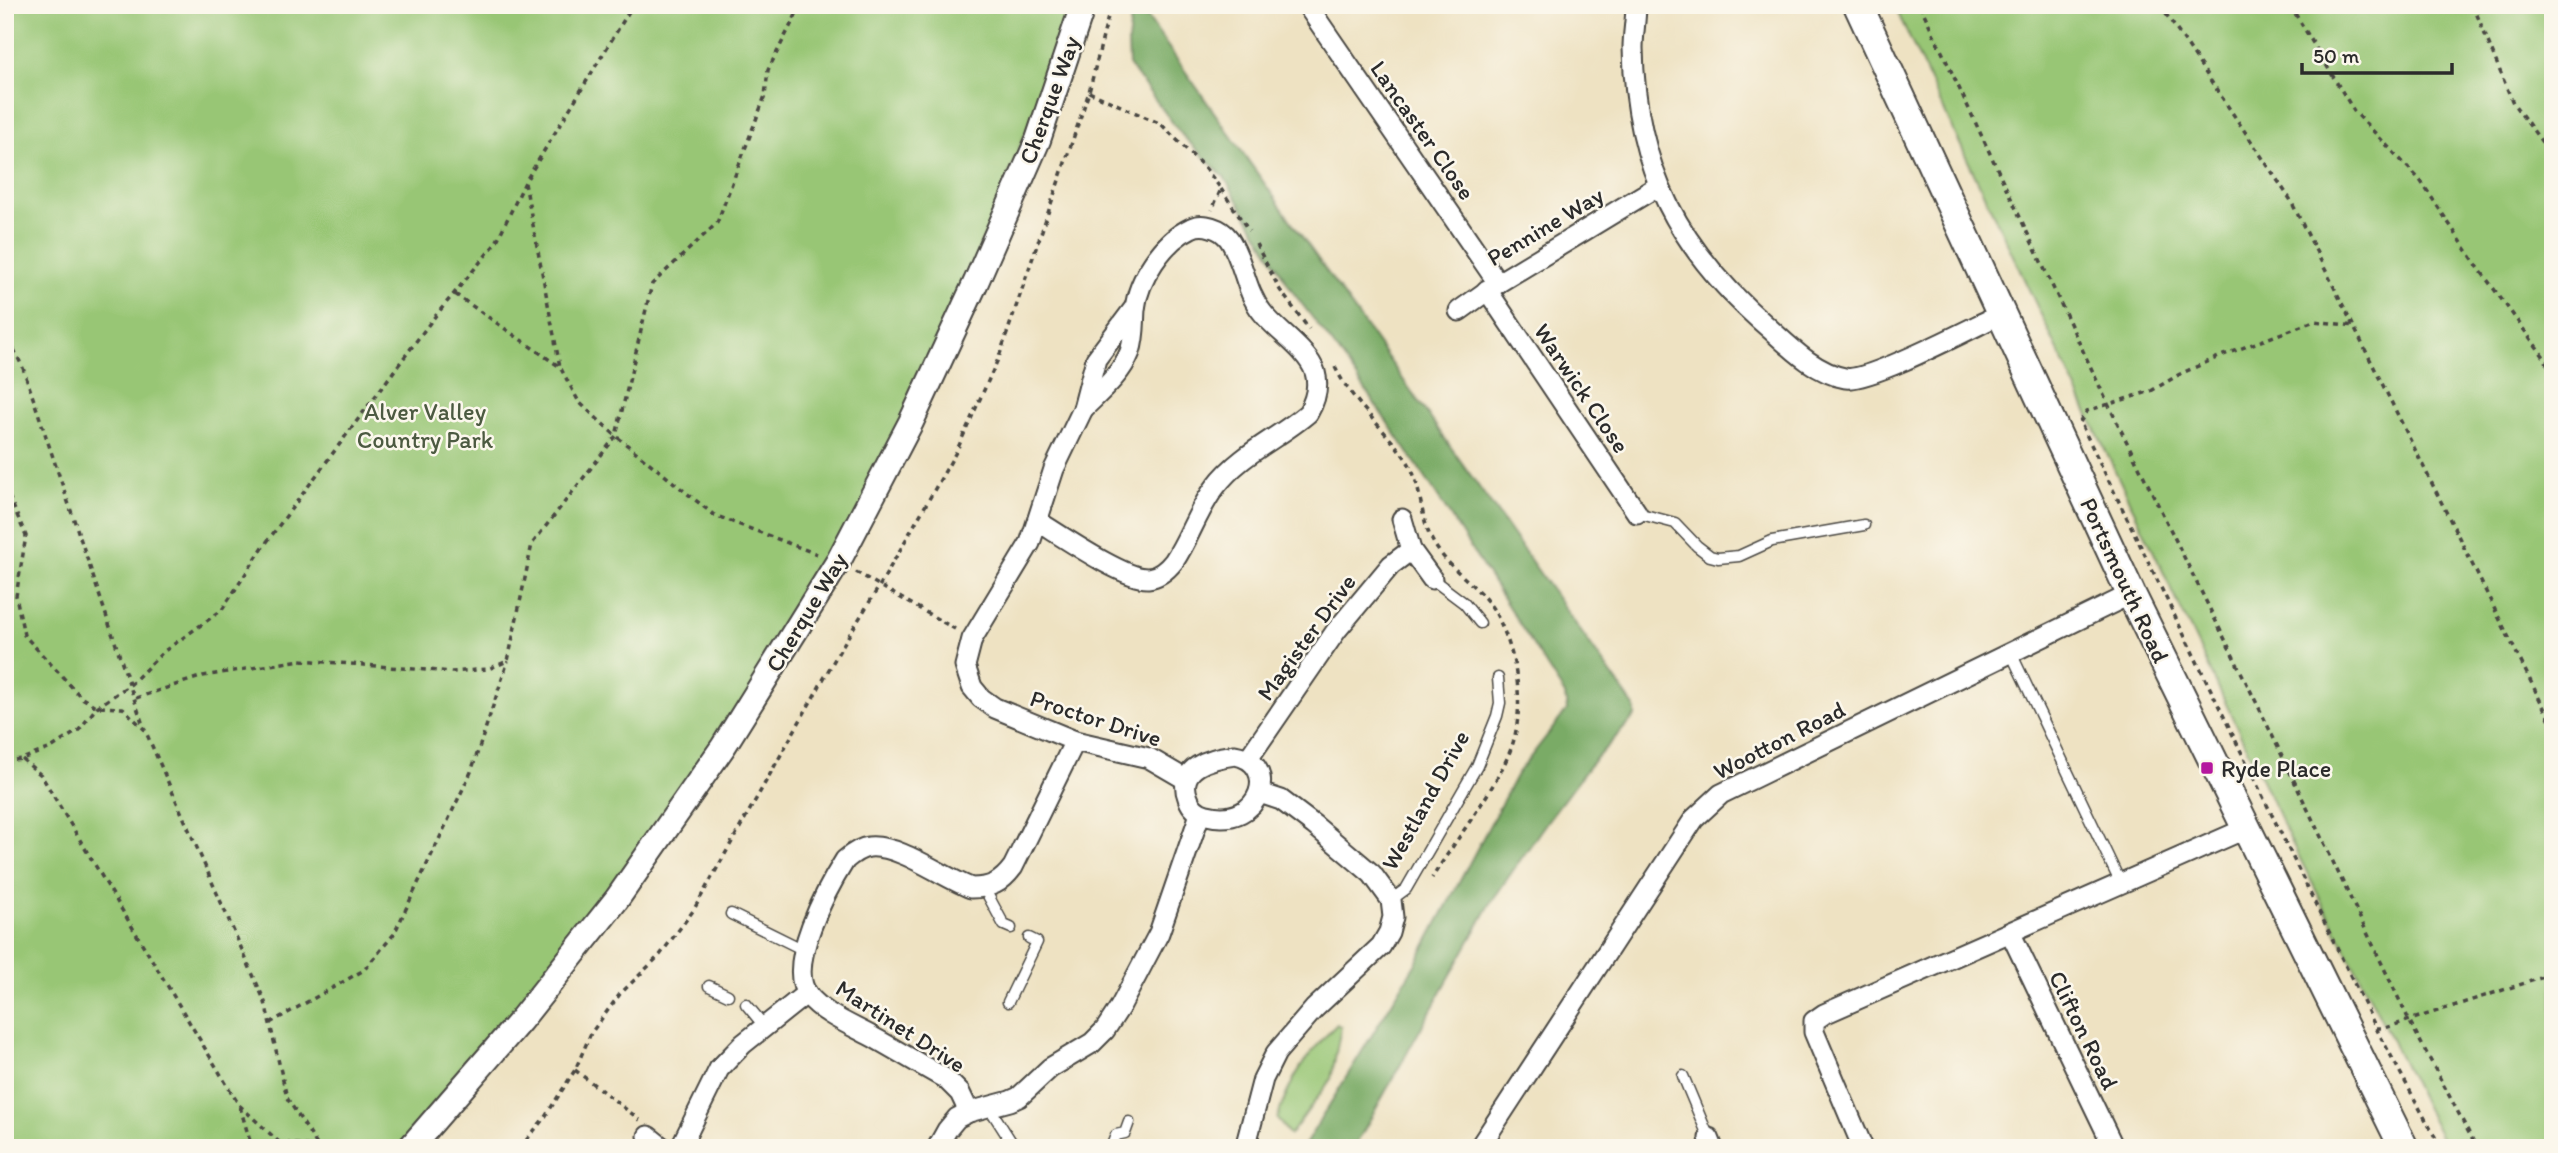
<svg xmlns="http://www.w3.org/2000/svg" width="2558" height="1153" font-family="Itim,sans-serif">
	<rect width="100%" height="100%" fill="#fbf7ec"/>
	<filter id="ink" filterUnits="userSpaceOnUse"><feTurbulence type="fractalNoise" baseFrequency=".0143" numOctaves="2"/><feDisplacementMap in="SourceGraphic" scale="14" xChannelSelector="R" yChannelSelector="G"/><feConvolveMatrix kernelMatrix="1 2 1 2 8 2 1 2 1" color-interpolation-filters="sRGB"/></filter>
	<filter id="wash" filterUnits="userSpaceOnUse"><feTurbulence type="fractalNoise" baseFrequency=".00686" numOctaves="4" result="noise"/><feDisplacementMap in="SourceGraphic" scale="28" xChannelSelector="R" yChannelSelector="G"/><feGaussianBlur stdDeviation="1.57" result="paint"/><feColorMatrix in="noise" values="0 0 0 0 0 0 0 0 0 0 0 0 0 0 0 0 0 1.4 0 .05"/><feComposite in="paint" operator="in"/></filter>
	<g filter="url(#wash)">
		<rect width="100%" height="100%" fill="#eee2c2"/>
		<!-- green -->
		<g fill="#98c674" stroke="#627850" stroke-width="2">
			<polygon points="5,5 1076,5 911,422 723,747 412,1148 5,1148"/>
			<polygon points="1894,5 2553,5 2553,1148 2446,1148 2291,841"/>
			<path d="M1337,1024L1341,1027L1331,1079L1290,1135L1277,1119C1292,1075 1305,1057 1337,1024Z"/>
		</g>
		<!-- forest -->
		<polygon fill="#7aab66" stroke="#526b48" stroke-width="2" points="1142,10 1635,708 1635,716 1590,765 1548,820 1492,901 1354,1148 1303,1148 1416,963 1517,774 1567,710 1565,695 1429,483 1344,359 1292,291 1224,177 1182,135 1129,65 1128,42 1131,18 1135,12"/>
	</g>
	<g filter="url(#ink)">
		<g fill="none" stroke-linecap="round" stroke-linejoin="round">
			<!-- service casing -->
			<g stroke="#484642" stroke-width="13">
				<g id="service">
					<polyline points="1637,513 1675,523 1697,546 1710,556 1718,558 1739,556 1772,541 1864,525"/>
					<polyline points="1432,579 1464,603 1480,623"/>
					<polyline points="2011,653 2121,884"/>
					<polyline points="984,888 1004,925 1011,928"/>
					<polyline points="1391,900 1406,889 1477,766 1497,716 1500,703 1498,678"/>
					<polyline points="731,914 804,950"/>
					<polyline points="709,986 728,995"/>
					<polyline points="1008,1002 1037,942 1029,938"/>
					<polyline points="746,1004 765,1027"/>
					<polyline points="1683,1076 1709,1138"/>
					<polyline points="989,1107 1015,1148"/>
					<polyline points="1111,1148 1116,1135 1125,1133 1129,1122"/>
				</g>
			</g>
			<!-- minor casing -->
			<g stroke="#484642" stroke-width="23">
				<g id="minor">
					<polyline points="1307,5 1498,283"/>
					<path d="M1636,5C1636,19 1633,34 1633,48C1635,169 1679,251 1770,329C1791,348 1816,373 1845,378C1868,383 1973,327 2001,314"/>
					<polyline points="1487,290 1637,513"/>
					<polyline points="1135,307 1096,359 1083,409 1054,469 1030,543 972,639 965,666 972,687 981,698 995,708 1075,741 1149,758 1185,779"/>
					<polyline points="1459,311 1498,283 1658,186"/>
					<polyline points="1402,519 1411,550 1432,579"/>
					<path d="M1039,522C1062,536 1124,579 1148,578C1159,577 1167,570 1174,561C1190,537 1198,509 1216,486C1240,454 1279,438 1308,413C1315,401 1319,386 1315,372C1308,350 1276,331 1262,312C1245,291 1244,261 1229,239C1221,228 1203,222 1191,228C1163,241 1138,280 1135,309C1134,324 1135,337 1130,352C1121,375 1100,392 1083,409"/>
					<path d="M1235,755C1280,763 1262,829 1207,815C1197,813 1191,807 1188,798C1176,767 1211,758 1235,755Z"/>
					<polyline points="1248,759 1336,631 1391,565 1411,550"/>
					<polyline points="2011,934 2114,1148"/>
					<path d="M969,1112L960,1093L946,1079C921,1065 896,1050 871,1036C851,1025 823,1014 808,995C785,965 828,887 845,860C852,854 860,848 869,847C899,844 942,877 971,888C991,888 1001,883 1013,867L1075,741"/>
					<polyline points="648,1136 663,1148"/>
					<polyline points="1709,1138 1713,1148"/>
					<polyline points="680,1148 719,1069 743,1044 807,993"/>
					<polyline points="937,1148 947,1130 957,1118 969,1112 1010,1101 1019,1097 1050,1068 1092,1043 1105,1030 1120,1007 1159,933 1200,814"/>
					<polyline points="1245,1148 1263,1079 1276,1053 1314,1009 1381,946 1389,932 1393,917 1391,900 1372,874 1314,825 1281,800 1260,793"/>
					<polyline points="1479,1148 1694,819 1721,794 2131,594"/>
					<polyline points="1863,1148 1814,1032 1814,1021 1824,1014 2247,828"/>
				</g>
			</g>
			<!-- tertiary casing -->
			<g stroke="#484642" stroke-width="28">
				<polyline id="tertiary" points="410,1148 520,1021 617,899 723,747 838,562 911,422 976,282 1038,140 1083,5"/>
			</g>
			<!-- secondary casing -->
			<g stroke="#484642" stroke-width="32">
				<polyline id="secondary" points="1858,5 2131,594 2404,1148"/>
			</g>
			<!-- path -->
			<g stroke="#484642" stroke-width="3.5" stroke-dasharray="5 5" stroke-linecap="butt">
				<polyline points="1920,5 2108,404 2261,712 2409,1020 2477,1148"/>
				<polyline points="2160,5 2290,199 2553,726"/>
				<polyline points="2290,5 2354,111 2420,180 2480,270 2544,357 2553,376"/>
				<polyline points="2473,5 2513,103 2553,157"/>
				<polyline points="1089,92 1161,124 1206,169 1221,189 1212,210"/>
				<polyline points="525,183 560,367"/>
				<polyline points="1221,189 1249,231"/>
				<polyline points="1256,244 1280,290 1309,329"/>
				<polyline points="455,294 560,367 579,402 616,436 714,515 817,554"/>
				<polyline points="5,331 23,368 144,728"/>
				<path d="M1335,367C1352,402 1384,428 1406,459C1422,483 1419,515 1432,540C1446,568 1479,585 1495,612C1516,650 1526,704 1512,746C1497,788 1456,839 1432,878"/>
				<polyline points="2080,422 2087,411 2151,391 2180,374 2221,356 2314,321 2355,326"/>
				<polyline points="2082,426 2376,1028 2441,1148"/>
				<polyline points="5,487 26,536 16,596 24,635 82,698 97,707 123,708 145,730 265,1002 287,1098 319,1148"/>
				<polyline points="856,572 955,629"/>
				<polyline points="136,698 203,676 301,660 452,672 488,669 508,661 532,544 616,436 652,284 717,223 765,96 768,70 801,5"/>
				<polyline points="22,759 41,775 239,1105 279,1142 319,1147"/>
				<polyline points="5,761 22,759 51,748 79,730 97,707 131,684 163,652 222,610 263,547 432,320 496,243 525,182 633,5"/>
				<polyline points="270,1023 364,970 394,934 471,772 508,661"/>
				<polyline points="2376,1028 2385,1028 2553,974"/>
				<polyline points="575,1070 640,1120"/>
				<polyline points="240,1107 252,1148"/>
				<polyline points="520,1148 545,1117 575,1070 591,1033 620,994 660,955 693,911 841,648 880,585 956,452 999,357 1089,92 1111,5"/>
			</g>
			<!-- service -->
			<use href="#service" stroke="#fff" stroke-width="10"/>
			<!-- minor -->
			<use href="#minor" stroke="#fff" stroke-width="19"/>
			<!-- tertiary -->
			<use href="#tertiary" stroke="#fff" stroke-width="24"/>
			<!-- secondary -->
			<use href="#secondary" stroke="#fff" stroke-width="28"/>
		</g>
	</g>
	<!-- markers -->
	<rect fill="#b5179e" stroke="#fbf7ec" stroke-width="2.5" x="2200" y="761" width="14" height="14" rx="3.5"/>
	<g text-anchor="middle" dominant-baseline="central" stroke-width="5" stroke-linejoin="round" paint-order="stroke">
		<!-- street labels -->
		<g font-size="24" fill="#2b2b2b" stroke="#fbf7ec">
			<text transform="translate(1049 100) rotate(-70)">Cherque Way</text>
			<text transform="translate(1423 130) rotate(55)">Lancaster Close</text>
			<text transform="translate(1545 226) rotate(-31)">Pennine Way</text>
			<text transform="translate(1582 388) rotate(56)">Warwick Close</text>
			<text transform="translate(2125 580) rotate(65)">Portsmouth Road</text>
			<text transform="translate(806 612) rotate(-59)">Cherque Way</text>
			<text transform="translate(1306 637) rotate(-54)">Magister Drive</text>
			<text transform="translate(1096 718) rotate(18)">Proctor Drive</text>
			<text transform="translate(1779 740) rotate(-27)">Wootton Road</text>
			<text transform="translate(1425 800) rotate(-61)">Westland Drive</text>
			<text transform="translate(901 1026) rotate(33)">Martinet Drive</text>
			<text transform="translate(2084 1030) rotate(64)">Clifton Road</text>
		</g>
		<!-- park labels -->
		<g font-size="24" fill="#4c5a41" stroke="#fbf7ec">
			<text x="425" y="411">Alver Valley<tspan x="425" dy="28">Country Park</tspan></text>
		</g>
		<!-- poi labels -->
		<g font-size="24" fill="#2b2b2b" stroke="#fbf7ec" text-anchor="start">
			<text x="2221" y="768">Ryde Place</text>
		</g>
	</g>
	<!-- margin -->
	<rect width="2558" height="1153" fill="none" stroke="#fbf7ec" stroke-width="28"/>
	<!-- scale -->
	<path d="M2302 63v10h150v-10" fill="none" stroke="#2b2b2b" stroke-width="3.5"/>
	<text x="2313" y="63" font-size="21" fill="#2b2b2b" stroke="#fbf7ec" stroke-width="5" paint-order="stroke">50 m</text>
</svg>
